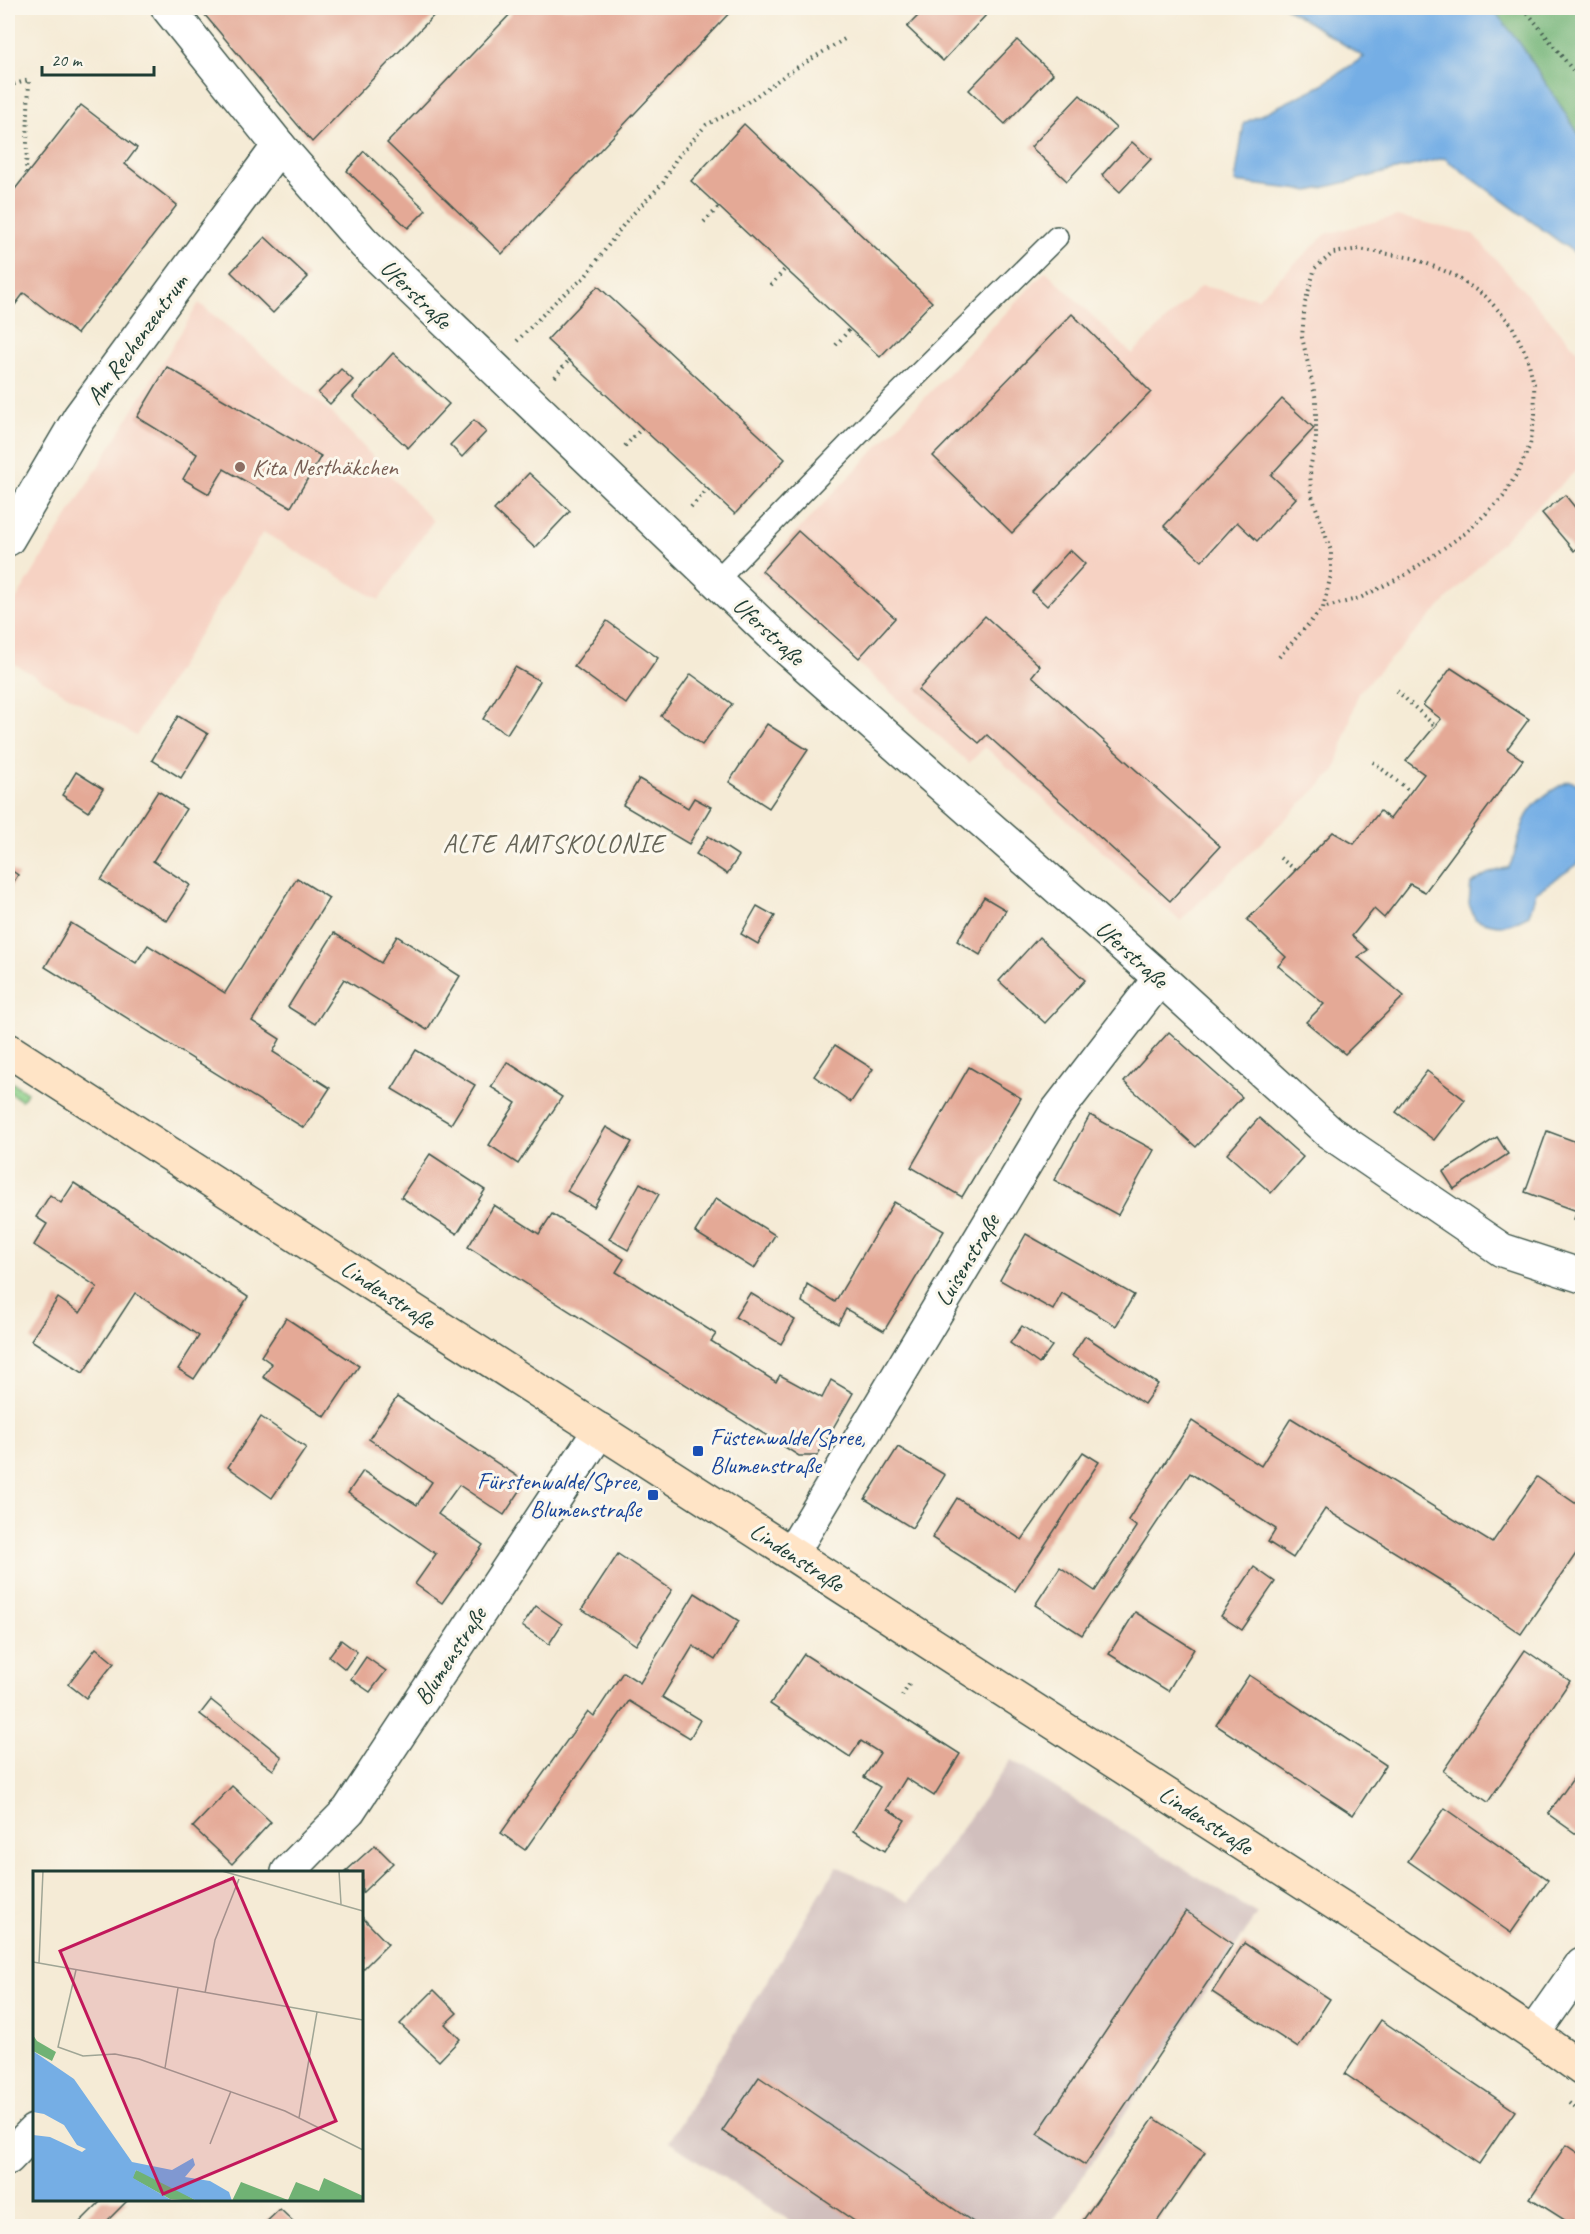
<svg xmlns="http://www.w3.org/2000/svg" width="1590" height="2234" font-family="Caveat,sans-serif">
	<rect width="100%" height="100%" fill="#fbf7ec"/>
	<filter id="ink" filterUnits="userSpaceOnUse"><feTurbulence type="fractalNoise" baseFrequency=".0167" numOctaves="2"/><feDisplacementMap in="SourceGraphic" scale="12" xChannelSelector="R" yChannelSelector="G"/><feConvolveMatrix kernelMatrix="1 2 1 2 8 2 1 2 1" color-interpolation-filters="sRGB"/></filter>
	<filter id="wash" filterUnits="userSpaceOnUse"><feTurbulence type="fractalNoise" baseFrequency=".008" numOctaves="4" result="noise"/><feDisplacementMap in="SourceGraphic" scale="24" xChannelSelector="R" yChannelSelector="G"/><feGaussianBlur stdDeviation="1.35" result="paint"/><feColorMatrix in="noise" values="0 0 0 0 0 0 0 0 0 0 0 0 0 0 0 0 0 1.4 0 .05"/><feComposite in="paint" operator="in"/></filter>
	<g filter="url(#wash)">
		<rect width="100%" height="100%" fill="#f5ebd6"/>
		<!-- built -->
		<g fill="#f6d2c3">
			<polygon points="1397,216 1473,234 1582,356 1582,465 1522,521 1358,693 1335,771 1180,921 985,747 969,763 757,573 1046,271 1132,354 1201,286 1258,298 1326,234"/>
			<polygon points="199,303 331,412 433,521 379,600 263,532 136,736 8,660 8,613"/>
		</g>
		<!-- industrial -->
		<polygon fill="#d1bfbd" points="1011,1760 1257,1914 1050,2226 798,2226 669,2142 837,1866 909,1902"/>
		<!-- green -->
		<polygon fill="#8bcf88" stroke="#55865e" stroke-width="1.5" points="8,1080 27,1092 25,1097 21,1100 8,1091"/>
		<!-- forest -->
		<polygon fill="#70b274" stroke="#487854" stroke-width="1.5" points="1491,8 1582,8 1582,139 1524,49"/>
		<!-- water -->
		<g fill="#75aee5" stroke="#4a768c" stroke-width="1.5">
			<polygon points="1286,8 1492,8 1519,42 1582,139 1582,258 1444,158 1310,191 1235,182 1244,123 1318,87 1364,57"/>
			<path d="M1569,781L1582,785V854L1578,864L1536,892L1529,915C1506,927 1500,928 1475,919L1469,904L1471,884L1487,874L1509,867C1517,853 1518,837 1524,822C1532,802 1551,790 1569,781Z"/>
		</g>
		<g id="blocks">
			<!-- building -->
			<g fill="#e4a996">
				<polygon points="199,8 441,8 312,142"/>
				<polygon points="516,8 734,8 502,254 387,143"/>
				<polygon points="926,8 977,8 986,15 943,61 907,27"/>
				<polygon points="1017,40 1053,74 1005,124 969,90"/>
				<polygon points="1080,95 1116,128 1067,181 1031,147"/>
				<polygon points="81,105 137,148 125,164 177,205 77,334 24,293 15,305 8,299 8,198"/>
				<polygon points="744,124 932,302 880,357 691,181"/>
				<polygon points="1132,142 1151,159 1120,192 1102,175"/>
				<polygon points="364,151 426,210 408,228 347,171"/>
				<polygon points="265,237 308,277 273,313 231,272"/>
				<polygon points="598,286 785,459 735,514 547,340"/>
				<polygon points="1072,314 1151,392 1012,533 933,456"/>
				<polygon points="393,353 449,404 408,448 353,397"/>
				<polygon points="167,367 321,456 291,507 224,469 209,494 183,479 197,454 137,417"/>
				<polygon points="341,369 353,380 330,404 318,393"/>
				<polygon points="1282,399 1314,428 1271,475 1296,498 1257,541 1237,522 1202,561 1164,526"/>
				<polygon points="474,420 486,432 462,457 450,445"/>
				<polygon points="529,473 570,511 535,548 494,510"/>
				<polygon points="1565,495 1582,516 1582,544 1574,551 1542,513"/>
				<polygon points="798,531 895,618 859,658 762,571"/>
				<polygon points="1070,550 1085,564 1047,606 1032,592"/>
				<polygon points="985,616 1040,666 1032,676 1220,846 1170,901 987,735 979,743 918,690"/>
				<polygon points="607,621 658,658 626,704 574,666"/>
				<polygon points="515,667 540,681 507,734 483,719"/>
				<polygon points="1451,668 1529,719 1507,749 1523,760 1425,892 1410,884 1384,918 1374,909 1352,936 1368,950 1358,957 1404,996 1345,1054 1306,1022 1324,1004 1278,966 1286,957 1247,920 1333,832 1354,844 1380,811 1390,819 1424,774 1406,761 1441,719 1423,705"/>
				<polygon points="691,674 732,704 702,745 661,716"/>
				<polygon points="178,716 208,734 181,778 152,760"/>
				<polygon points="767,724 808,750 769,808 729,782"/>
				<polygon points="76,772 103,789 88,812 62,795"/>
				<polygon points="639,779 688,808 694,798 711,807 689,844 623,805"/>
				<polygon points="158,791 186,809 153,861 190,885 167,921 101,880"/>
				<polygon points="708,836 739,856 727,874 696,854"/>
				<polygon points="8,868 18,875 8,891"/>
				<polygon points="297,878 329,898 252,1021 280,1039 273,1052 330,1088 304,1128 45,967 71,923 136,963 148,945 225,993"/>
				<polygon points="984,897 1006,910 980,955 957,941"/>
				<polygon points="757,906 775,916 758,944 741,934"/>
				<polygon points="334,933 381,963 397,936 460,976 427,1030 344,979 315,1024 288,1007"/>
				<polygon points="1039,937 1085,980 1045,1023 999,981"/>
				<polygon points="1169,1032 1242,1097 1196,1147 1124,1082"/>
				<polygon points="835,1045 873,1069 851,1102 814,1076"/>
				<polygon points="416,1050 475,1085 451,1124 392,1089"/>
				<polygon points="507,1062 562,1097 518,1164 489,1145 516,1103 491,1087"/>
				<polygon points="969,1067 1021,1098 962,1197 911,1167"/>
				<polygon points="1427,1071 1465,1100 1434,1140 1396,1112"/>
				<polygon points="1090,1115 1154,1150 1118,1215 1054,1180"/>
				<polygon points="1259,1118 1303,1157 1271,1193 1227,1154"/>
				<polygon points="606,1127 632,1142 594,1207 567,1191"/>
				<polygon points="1547,1131 1582,1144 1582,1222 1574,1219 1577,1211 1525,1192"/>
				<polygon points="1497,1137 1508,1154 1454,1189 1443,1172"/>
				<polygon points="430,1154 485,1190 457,1234 401,1197"/>
				<polygon points="74,1183 248,1297 194,1379 178,1369 199,1336 135,1293 83,1373 31,1340 58,1298 80,1313 97,1287 34,1245 47,1224 36,1217 50,1195 61,1203"/>
				<polygon points="640,1183 659,1194 628,1250 609,1239"/>
				<polygon points="716,1198 775,1235 754,1269 695,1232"/>
				<polygon points="894,1202 944,1231 884,1331 846,1309 838,1324 802,1302 807,1284 835,1302"/>
				<polygon points="494,1205 539,1234 552,1214 624,1259 616,1272 716,1334 711,1341 776,1382 780,1375 822,1398 831,1380 853,1393 817,1456 799,1456 468,1247"/>
				<polygon points="1026,1234 1134,1295 1116,1326 1062,1293 1053,1310 1000,1280"/>
				<polygon points="750,1293 795,1320 781,1344 735,1317"/>
				<polygon points="286,1318 359,1366 325,1417 263,1377 272,1364 261,1356"/>
				<polygon points="1022,1326 1052,1346 1039,1364 1010,1343"/>
				<polygon points="1085,1336 1158,1384 1144,1404 1072,1356"/>
				<polygon points="397,1397 526,1482 504,1515 459,1485 438,1514 483,1545 442,1603 415,1584 436,1554 348,1493 363,1471 417,1505 432,1482 369,1439"/>
				<polygon points="261,1417 306,1448 272,1498 228,1467"/>
				<polygon points="1291,1418 1492,1543 1537,1477 1582,1508 1582,1545 1521,1634 1458,1591 1325,1509 1293,1558 1268,1542 1276,1529 1190,1473 1082,1635 1035,1605 1060,1567 1095,1591 1137,1527 1128,1520 1192,1421 1261,1466"/>
				<polygon points="898,1447 945,1475 912,1528 865,1499"/>
				<polygon points="1083,1452 1099,1462 1015,1591 932,1538 957,1498 1022,1540"/>
				<polygon points="618,1554 672,1590 636,1645 582,1609"/>
				<polygon points="1254,1567 1275,1582 1242,1630 1221,1616"/>
				<polygon points="695,1593 739,1621 715,1660 693,1646 662,1697 700,1720 690,1738 629,1701 525,1850 501,1833 588,1711 594,1716 623,1672 640,1683"/>
				<polygon points="536,1606 562,1624 549,1644 522,1626"/>
				<polygon points="1135,1612 1194,1649 1168,1691 1109,1654"/>
				<polygon points="341,1640 357,1652 345,1669 329,1656"/>
				<polygon points="96,1648 114,1663 86,1698 68,1684"/>
				<polygon points="1525,1650 1570,1681 1488,1802 1443,1771"/>
				<polygon points="804,1654 960,1754 934,1796 906,1778 887,1809 905,1820 885,1851 853,1831 880,1787 864,1777 880,1753 861,1741 850,1757 770,1704"/>
				<polygon points="366,1657 386,1671 370,1692 351,1679"/>
				<polygon points="1249,1675 1386,1765 1353,1815 1216,1725"/>
				<polygon points="211,1700 282,1757 273,1770 200,1714"/>
				<polygon points="1582,1766 1582,1838 1548,1814"/>
				<polygon points="232,1786 271,1822 232,1864 193,1827"/>
				<polygon points="1445,1808 1548,1880 1511,1933 1408,1861"/>
				<polygon points="375,1845 393,1863 362,1893 362,1872 345,1872"/>
				<polygon points="1186,1911 1233,1944 1085,2165 1037,2134"/>
				<polygon points="362,1917 388,1944 362,1970"/>
				<polygon points="1244,1943 1330,1999 1298,2048 1212,1992"/>
				<polygon points="434,1990 457,2013 445,2024 460,2039 439,2061 400,2024"/>
				<polygon points="1381,2020 1515,2111 1479,2164 1345,2074"/>
				<polygon points="759,2077 979,2226 862,2226 722,2131"/>
				<polygon points="1154,2118 1205,2152 1154,2226 1079,2226"/>
				<polygon points="1566,2145 1582,2156 1582,2226 1574,2226 1530,2198"/>
				<polygon points="102,2200 128,2200 102,2226 76,2226"/>
				<polygon points="280,2209 298,2226 262,2226"/>
			</g>
		</g>
	</g>
	<g filter="url(#ink)">
		<use href="#blocks" fill-opacity="0" stroke="#3f574c" stroke-width="1.5"/>
		<g fill="none" stroke-linecap="round" stroke-linejoin="round">
			<!-- lane casing -->
			<g stroke="#3f574c" stroke-width="24">
				<polyline id="lane" points="716,581 893,399 1057,237"/>
			</g>
			<!-- street casing -->
			<g stroke="#3f574c" stroke-width="36">
				<g id="street">
					<polyline points="168,8 279,146 364,243 783,645 1160,978 1329,1132 1502,1250 1582,1276"/>
					<polyline points="8,539 79,418 279,146"/>
					<polyline points="792,1553 1055,1114 1160,978"/>
					<polyline points="288,1872 349,1810 600,1430"/>
					<polyline points="1533,2034 1582,1964"/>
					<polyline points="8,2158 34,2131"/>
				</g>
			</g>
			<!-- secondary casing -->
			<g stroke="#3f574c" stroke-width="36">
				<polyline id="secondary" points="8,1050 1397,1943 1533,2034 1582,2069"/>
			</g>
			<!-- path -->
			<g stroke="#3f574c" stroke-width="4" stroke-dasharray="1.5 4.5" stroke-linecap="butt">
				<polyline points="1524,8 1582,82"/>
				<polyline points="8,86 29,80 26,174"/>
				<polyline points="704,222 719,207"/>
				<polyline points="771,285 785,269"/>
				<polyline points="517,341 557,300 585,277 627,220 663,183 676,159 706,125 738,109 788,73 848,37"/>
				<polyline points="836,345 849,330"/>
				<polyline points="555,377 569,360"/>
				<polyline points="625,446 642,428"/>
				<polyline points="691,507 708,489"/>
				<polyline points="1279,657 1323,608 1331,575 1331,551 1311,493 1310,469 1316,440 1316,400 1302,337 1305,303 1315,268 1333,253 1359,249 1413,258 1452,274 1485,296 1511,324 1527,356 1534,384 1535,414 1530,445 1520,468 1503,497 1467,532 1405,575 1360,598 1323,608"/>
				<polyline points="1397,691 1435,726"/>
				<polyline points="1373,762 1411,792"/>
				<polyline points="1280,858 1296,870"/>
				<polyline points="902,1696 910,1683"/>
				<polyline points="1569,2103 1582,2114"/>
				<polyline points="8,2224 9,2226"/>
			</g>
			<!-- lane -->
			<use href="#lane" stroke="#fff" stroke-width="21"/>
			<!-- street -->
			<use href="#street" stroke="#fff" stroke-width="33"/>
			<!-- secondary -->
			<use href="#secondary" stroke="#ffe4c6" stroke-width="33"/>
		</g>
	</g>
	<!-- markers -->
	<circle fill="#8d6e63" stroke="#fbf7ec" stroke-width="2" cx="240" cy="467" r="6"/>
	<g fill="#1a4fb4" stroke="#fbf7ec" stroke-width="2">
		<rect x="692" y="1445" width="12" height="12" rx="3"/>
		<rect x="647" y="1489" width="12" height="12" rx="3"/>
	</g>
	<g text-anchor="middle" dominant-baseline="central" stroke-width="6" stroke-linejoin="round" paint-order="stroke">
		<!-- street labels -->
		<g font-size="24" fill="#1f3d34" stroke="#fbf7ec">
			<text transform="translate(416 294) rotate(44)">Uferstraße</text>
			<text transform="translate(137 339) rotate(-54)">Am Rechenzentrum</text>
			<text transform="translate(769 631) rotate(43)">Uferstraße</text>
			<text transform="translate(1132 954) rotate(42)">Uferstraße</text>
			<text transform="translate(967 1260) rotate(-59)">Luisenstraße</text>
			<text transform="translate(388 1294) rotate(33)">Lindenstraße</text>
			<text transform="translate(797 1557) rotate(33)">Lindenstraße</text>
			<text transform="translate(450 1656) rotate(-57)">Blumenstraße</text>
			<text transform="translate(1206 1820) rotate(33)">Lindenstraße</text>
		</g>
		<!-- education labels -->
		<g font-size="24" fill="#785e54" stroke="#fbf7ec" text-anchor="start">
			<text x="252" y="467">Kita Nesthäkchen</text>
		</g>
		<!-- transit labels -->
		<g font-size="24" fill="#164399" stroke="#fbf7ec" text-anchor="start">
			<text x="710" y="1437">Füstenwalde/Spree,<tspan x="710" dy="28">Blumenstraße</tspan></text>
			<text x="641" y="1481" text-anchor="end">Fürstenwalde/Spree,<tspan x="641" dy="28">Blumenstraße</tspan></text>
		</g>
		<!-- neighbourhood labels -->
		<g font-size="26" letter-spacing="1.5" fill="#646356" stroke="#fbf7ec">
			<text x="554" y="843">ALTE AMTSKOLONIE</text>
		</g>
	</g>
	<!-- overview -->
	<g transform="translate(33 1871)">
		<rect width="330" height="330" fill="#f5ebd6"/>
		<path d="M0,164L4,170L23,181L19,190L0,180ZM103,299L122,306L164,330L137,328L99,307ZM291,307L330,325V330H199L208,311L255,329L263,311L286,320Z" fill="#70b274"/>
		<path d="M0,180L41,208L99,291L139,299L160,287L162,294L152,306L177,310L196,321L199,330H164L103,299L100,307L140,330H0V264L17,266L49,281L53,278L44,274L31,254L11,243L0,241Z" fill="#75aee5"/>
		<path fill="none" stroke="#9fa595" stroke-width="1.5" d="M189,0L330,40M306,0L308,33M0,91L330,149M6,92L10,0M43,99L25,176L50,185L82,183L106,188L252,240L330,279M172,122L182,69L206,8M132,197L145,117M266,247L284,141M177,273L198,220"/>
		<path fill="#c2185b" fill-opacity="0.15" stroke="#c2185b" stroke-width="3" d="M200,7L303,250L130,323L27,80Z"/>
		<rect width="330" height="330" fill="none" stroke="#1f3d34" stroke-width="3"/>
	</g>
	<!-- margin -->
	<rect width="1590" height="2234" fill="none" stroke="#fbf7ec" stroke-width="30"/>
	<!-- scale -->
	<path d="M42 66v9h112v-9" fill="none" stroke="#1f3d34" stroke-width="3"/>
	<text x="51" y="66" font-size="18" fill="#1f3d34" stroke="#fbf7ec" stroke-width="4.5" paint-order="stroke">20 m</text>
</svg>
